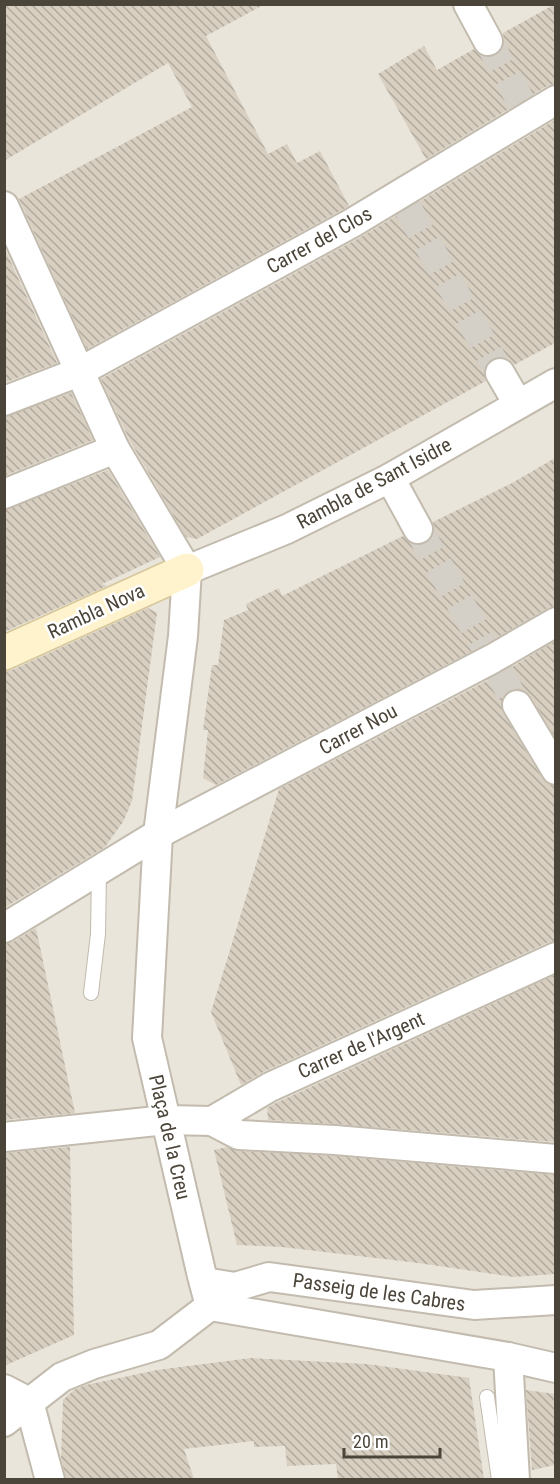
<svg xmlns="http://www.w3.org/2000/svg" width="560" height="1484" font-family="'Roboto Condensed',sans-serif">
	<defs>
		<pattern id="building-back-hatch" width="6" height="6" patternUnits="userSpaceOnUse" patternTransform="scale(1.5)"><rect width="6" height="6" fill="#d8cfc1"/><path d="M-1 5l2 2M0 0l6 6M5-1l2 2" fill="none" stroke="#b1aa9e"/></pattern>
	</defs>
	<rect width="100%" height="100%" fill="#f6f3ec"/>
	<!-- residential -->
	<rect fill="#eae5da" x="5" y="5" width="550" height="1474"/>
	<!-- building -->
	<g fill="url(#building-back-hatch)">
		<polygon points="4,4 265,4 206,36 268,154 287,144 297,163 320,151 349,206 87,349 19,199 192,107 168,63 4,161"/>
		<polygon points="555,4 555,84 547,86 426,159 378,74 424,46 437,70 474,49 480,55 487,57 495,56 502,49 504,41 503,33"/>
		<polygon points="555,120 555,343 514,365 508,358 499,357 492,358 485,365 484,372 486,381 197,539 186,537 130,441 101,379 361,237"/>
		<polygon points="4,247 57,363 4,383"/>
		<polygon points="71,393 93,440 4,476 4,417"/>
		<polygon points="555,458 555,606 548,608 484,645 216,785 203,778 208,730 203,730 212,665 218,665 224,620 248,610 246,604 279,588 282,596 403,536 410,543 418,545 425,544 432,537 434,529 433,522 512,483"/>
		<polygon points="108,470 160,557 102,584 107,586 4,632 4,510"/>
		<polygon points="148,608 157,613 132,801 123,822 105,847 4,908 4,671 12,670"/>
		<polygon points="555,641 555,737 531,697 525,691 517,689 509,691 503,697 501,705 503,713 542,778 548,784 555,786 555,941 549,942 263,1072 241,1085 211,1012 279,789 500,674"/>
		<polygon points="36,928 75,1113 4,1120 4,944 13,942"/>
		<polygon points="555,975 555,1142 336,1124 268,1120 267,1108 278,1102"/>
		<polygon points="70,1147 74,1335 4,1366 4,1153"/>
		<polygon points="227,1147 238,1151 334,1156 555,1175 555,1274 514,1277 418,1263 282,1247 237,1245 214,1150"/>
		<polygon points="251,1358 367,1364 469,1378 484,1479 338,1479 336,1464 287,1466 285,1446 254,1447 254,1441 184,1449 194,1479 66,1479 61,1458 63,1400 74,1390 86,1385 157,1370"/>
		<polygon points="526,1390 555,1394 555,1465 532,1470"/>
	</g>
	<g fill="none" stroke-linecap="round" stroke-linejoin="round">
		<!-- street-tunnel -->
		<g stroke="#d4d0c8" stroke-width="28" stroke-dasharray="28 14" stroke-linecap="butt">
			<polyline points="488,41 523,105"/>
			<polyline points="407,207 500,373"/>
			<polyline points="418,529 484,645"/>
			<polyline points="497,668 517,705"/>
		</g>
		<!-- lane casing -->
		<g stroke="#c2bbae" stroke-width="16">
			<g id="lane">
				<polyline points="91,993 98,934 99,871"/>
				<polyline points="487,1397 499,1480"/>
			</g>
		</g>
		<!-- street casing -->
		<g stroke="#c2bbae" stroke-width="32">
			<g id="street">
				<polyline points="468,4 488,41"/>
				<polyline points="4,206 115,449 187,570"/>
				<polyline points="500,373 518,404"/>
				<polyline points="4,401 79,372 352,223 556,100"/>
				<polyline points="390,478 418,529"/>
				<polyline points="4,494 115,449"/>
				<polyline points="187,570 183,636 158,834 147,1038 202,1276 210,1306"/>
				<polyline points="187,570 287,529 390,478 556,383"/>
				<polyline points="517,705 556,770"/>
				<polyline points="4,928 158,834 492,659 556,622"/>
				<polyline points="212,1121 239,1135 335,1140 556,1159"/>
				<polyline points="4,1137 166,1120 212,1121 270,1087 556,957"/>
				<polyline points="204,1282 235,1287 269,1277 474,1305 556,1300"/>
				<polyline points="210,1306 508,1357 556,1368"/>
				<polyline points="508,1357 515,1480"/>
				<polyline points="4,1389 29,1402 50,1480"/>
				<polyline points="4,1422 62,1377 94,1364 159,1345 210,1306"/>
			</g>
		</g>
		<!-- secondary casing -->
		<g stroke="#d6c79b" stroke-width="36">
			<polyline id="secondary" points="4,653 187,570"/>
		</g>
		<!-- lane -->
		<use href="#lane" stroke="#fff" stroke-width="14"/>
		<!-- street -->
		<use href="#street" stroke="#fff" stroke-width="28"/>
		<!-- secondary -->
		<use href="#secondary" stroke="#fff3cd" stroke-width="33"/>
	</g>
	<g text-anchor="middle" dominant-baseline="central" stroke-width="5" stroke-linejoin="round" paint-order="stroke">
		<!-- street labels -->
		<g font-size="20" fill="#4b4439" stroke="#fff">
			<text transform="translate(319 240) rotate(-29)">Carrer del Clos</text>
			<text transform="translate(374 483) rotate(-28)">Rambla de Sant Isidre</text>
			<text transform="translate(96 611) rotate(-25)">Rambla Nova</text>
			<text transform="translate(358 729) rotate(-28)">Carrer Nou</text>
			<text transform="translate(361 1045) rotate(-24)">Carrer de l'Argent</text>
			<text transform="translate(170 1137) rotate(77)">Plaça de la Creu</text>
			<text transform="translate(379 1292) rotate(8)">Passeig de les Cabres</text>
		</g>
	</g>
	<!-- border -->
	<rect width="560" height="1484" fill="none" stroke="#4b4439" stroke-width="12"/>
	<!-- scale -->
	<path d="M344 1448v9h96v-9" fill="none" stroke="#4b4439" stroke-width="3"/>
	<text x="353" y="1448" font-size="18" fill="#4b4439" stroke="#ffffff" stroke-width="4.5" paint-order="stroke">20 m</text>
</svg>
